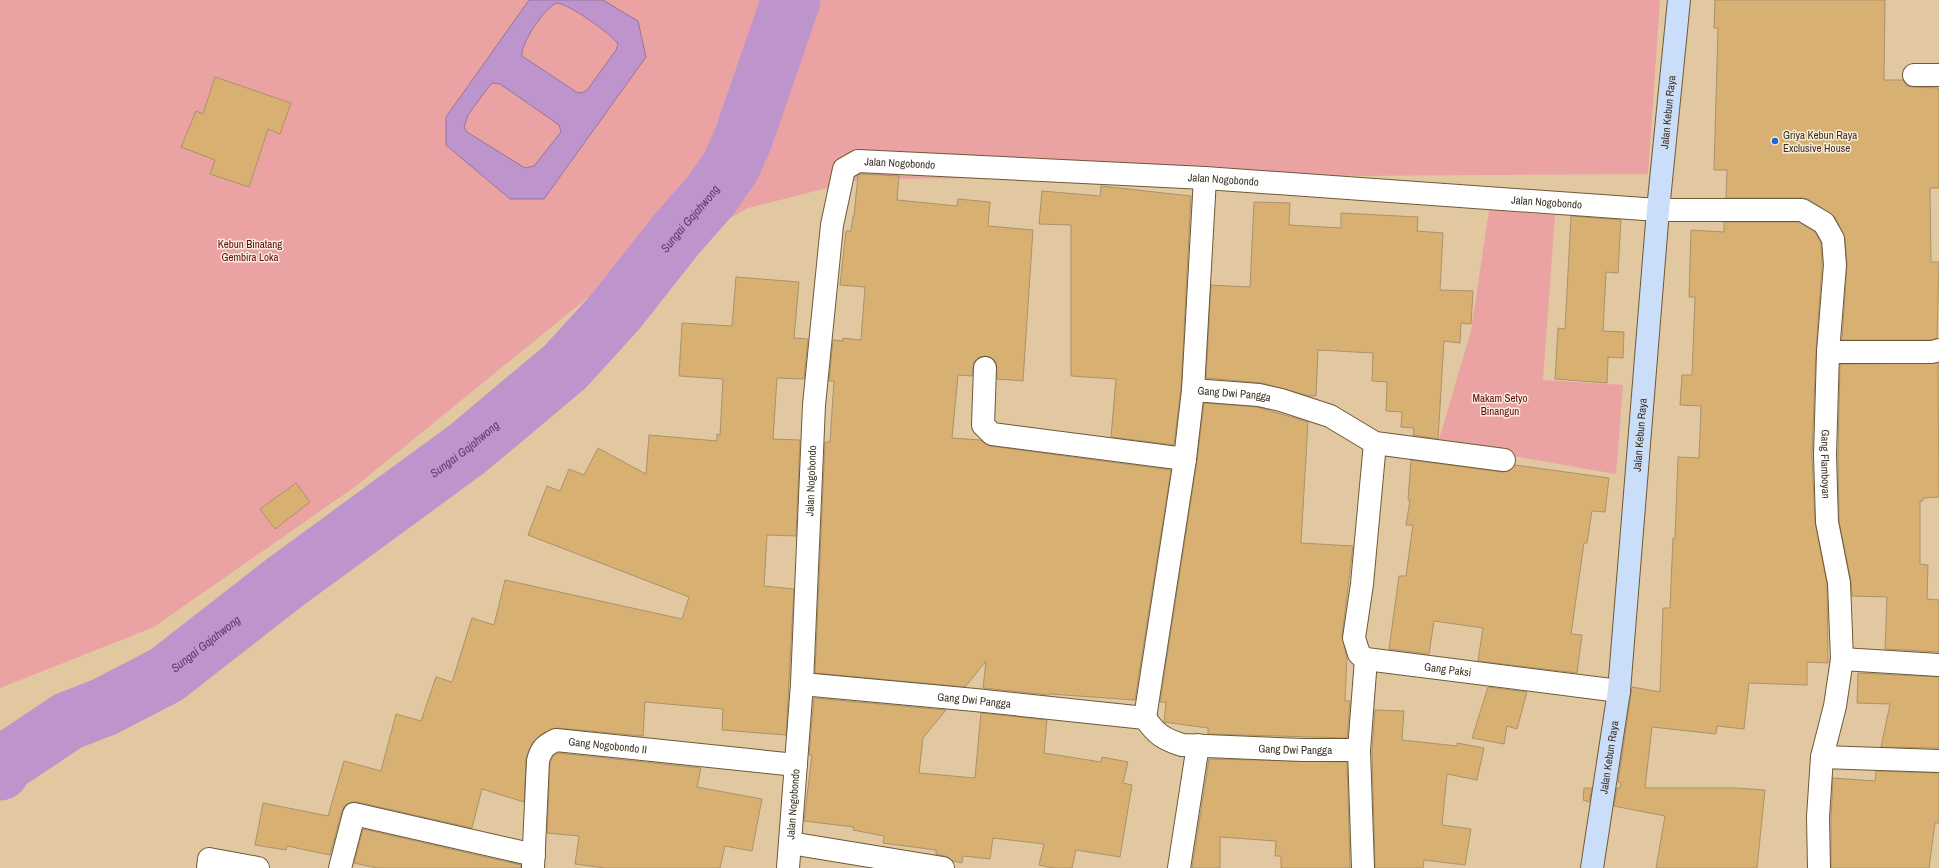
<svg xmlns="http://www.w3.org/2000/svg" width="1939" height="868" font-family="'Archivo Narrow',sans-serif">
	<rect width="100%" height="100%" fill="#e2c8a1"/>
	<!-- green -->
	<g fill="#eba2a3">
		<polygon points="0,0 1660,0 1648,174 863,179 748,208 586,299 356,486 154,627 0,688"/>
		<polygon points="1489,210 1555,215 1543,380 1623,385 1616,474 1438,443 1471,331"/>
	</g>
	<!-- water -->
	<path fill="#be94cc" stroke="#977699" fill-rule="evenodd" d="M529,0H603L638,21L646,57L544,199H510L446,145V117ZM557,3C569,4 610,33 618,44L616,50L588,89L584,92L578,93L522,56C520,44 545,7 557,3ZM493,83L500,84L559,125L561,132L534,166L525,168L467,132L464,127L468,115L490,85Z"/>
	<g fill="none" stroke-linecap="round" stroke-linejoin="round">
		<!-- river -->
		<path stroke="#be94cc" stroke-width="59" id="s1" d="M0,771L5,763L68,721L104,707L166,675L284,583L467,449L565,367L616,311L676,235L711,195L731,166L743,139L791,0"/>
	</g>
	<!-- building -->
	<g fill="#d7b072" stroke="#aa926c">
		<polygon points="1715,0 1885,0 1884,80 1903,80 1907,86 1914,87 1939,88 1939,188 1930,188 1931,262 1939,262 1937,338 1930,340 1842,340 1847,264 1845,238 1835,217 1808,199 1802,198 1726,198 1727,170 1714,170 1718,28 1714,28"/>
		<polygon points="215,77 291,103 280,134 268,129 249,187 210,174 215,160 181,147 196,111 203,114"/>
		<polygon points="861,174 899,176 897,200 957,206 958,199 990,202 988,226 1033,230 1023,381 997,379 996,362 992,358 986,356 979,357 974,362 972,376 958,375 952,438 980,440 990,446 1171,470 1135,700 1050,694 1049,695 983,688 986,661 965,687 815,673 825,442 830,442 834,381 829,381 833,340 843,341 843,338 861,340 865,287 840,285 846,231 851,231 853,216 854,216 858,175"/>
		<polygon points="1101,186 1191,196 1181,389 1174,445 1111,437 1116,379 1071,376 1071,225 1039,224 1042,191 1100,196"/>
		<polygon points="1254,202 1290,203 1289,225 1341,228 1341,213 1418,217 1417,231 1443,233 1440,290 1473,291 1471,324 1461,323 1460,343 1444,341 1438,439 1413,435 1414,428 1401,427 1402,412 1386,411 1387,382 1372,381 1373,353 1318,350 1316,396 1309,396 1262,383 1206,378 1211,285 1250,287"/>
		<polygon points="1571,216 1621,220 1618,273 1606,272 1603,331 1624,332 1623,358 1608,357 1607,383 1555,379 1558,328 1565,329"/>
		<polygon points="1724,222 1799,222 1815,232 1821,243 1822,265 1816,351 1812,455 1815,522 1827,584 1828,663 1807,662 1807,685 1749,683 1744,729 1717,726 1716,734 1652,727 1645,788 1736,788 1765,790 1757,868 1656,868 1665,816 1614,806 1617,788 1620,788 1621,783 1618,782 1619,776 1632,687 1660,692 1663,608 1670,608 1673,538 1675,538 1678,457 1699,458 1701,406 1680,405 1682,375 1692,375 1695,297 1689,297 1691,230 1724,232"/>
		<polygon points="736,277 799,282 794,338 808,339 804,379 777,378 773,439 800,440 796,536 767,535 764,586 794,589 786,735 722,730 723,709 645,702 643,736 557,728 542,734 532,743 526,758 524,802 482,789 472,828 357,802 351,802 345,805 342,811 330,855 287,846 286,850 255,845 263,803 328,816 344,761 381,771 396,714 421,721 436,677 452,682 472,618 494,625 505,580 682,619 689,597 528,535 547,486 560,491 569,469 584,475 598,448 646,474 649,435 717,441 717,434 720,435 723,379 679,376 682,323 732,326"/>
		<polygon points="1938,363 1939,497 1923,498 1923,501 1920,501 1920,564 1928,565 1927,599 1939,600 1939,652 1885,649 1887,597 1852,596 1851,581 1839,521 1838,455 1840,364"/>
		<polygon points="1204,403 1257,407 1308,422 1301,543 1353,546 1342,636 1347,658 1345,701 1350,701 1347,738 1208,734 1208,728 1164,722 1166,702 1160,702 1197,461"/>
		<polygon points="1411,460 1502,472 1509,471 1515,465 1609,478 1605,512 1592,511 1587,543 1584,543 1571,634 1582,635 1577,673 1478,661 1483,628 1434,621 1429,654 1389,649 1399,576 1406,576 1413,525 1406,525 1410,500 1408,500"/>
		<polygon points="296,483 310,502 275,529 260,509"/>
		<polygon points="1858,673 1939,677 1939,748 1881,747 1890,704 1857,703"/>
		<polygon points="1488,687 1527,692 1517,729 1507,726 1504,744 1472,738"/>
		<polygon points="814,698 946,710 923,738 919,773 975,778 981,713 1047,720 1044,753 1101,762 1102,757 1128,762 1123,783 1132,785 1120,857 1076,850 1072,868 1053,868 1039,865 1044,844 993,838 990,859 963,856 962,863 953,861 945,856 936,854 936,850 883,843 884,836 853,830 854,827 804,821 812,755 809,755"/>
		<polygon points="1375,710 1404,711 1402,740 1457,746 1457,743 1484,748 1477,780 1447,774 1442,825 1471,829 1465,865 1424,860 1423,868 1375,868 1372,750"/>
		<polygon points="558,753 701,768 697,787 762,799 752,851 725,846 720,868 605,868 575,864 579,836 547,833 550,763 553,756"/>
		<polygon points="1209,759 1347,762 1350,868 1281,868 1281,856 1275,856 1276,841 1220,837 1220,868 1192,868"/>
		<polygon points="1876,771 1939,773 1939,823 1935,823 1929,868 1831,868 1831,819 1833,778 1875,781"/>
		<polygon points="1584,788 1592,788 1589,802 1583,800"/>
		<polygon points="363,829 521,865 521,868 377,868 354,863"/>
	</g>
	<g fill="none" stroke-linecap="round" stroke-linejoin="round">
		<!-- street casing -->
		<g stroke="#6f5935" stroke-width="24">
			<g id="street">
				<polyline points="1914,75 1939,75"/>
				<polyline points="1828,352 1932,352 1939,350"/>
				<polyline points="985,368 983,425 992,434 1185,459"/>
				<polyline points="1193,390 1205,178"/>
				<path id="s2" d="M1375,443L1362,584L1354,638L1359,654L1366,659L1619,691"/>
				<polyline points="1842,659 1939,665"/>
				<path id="s3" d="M802,684L975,700L1145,718C1156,734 1163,739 1182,745L1303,750H1359"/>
				<path id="s4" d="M1145,718L1185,459L1193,390L1259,395L1281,400L1330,416L1375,443L1504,460"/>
				<polyline points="1822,757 1939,761"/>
				<polyline points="790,843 943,868"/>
				<polyline points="208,868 209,859 258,868"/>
				<polyline points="340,868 354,814 534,855"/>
				<path id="s5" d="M533,868L538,761C541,749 545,745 556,740L796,765"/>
				<path id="s6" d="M788,868L802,684L814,405L832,225L844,169L858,161L1205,178L1658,210H1802L1824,223L1833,239L1835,265L1828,352L1825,455L1827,522L1839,583L1842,659L1835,706L1822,757L1818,817L1819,868"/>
				<polyline points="1179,868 1198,745"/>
				<polyline points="1363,868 1359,750 1366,659"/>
			</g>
		</g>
		<!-- secondary casing -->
		<g stroke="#6f5935" stroke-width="24">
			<g id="secondary">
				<path id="s7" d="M1592,868L1619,691L1658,210L1679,0"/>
			</g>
		</g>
		<!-- street -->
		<use href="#street" stroke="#fff" stroke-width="22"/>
		<!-- secondary -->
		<use href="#secondary" stroke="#caddf9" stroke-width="22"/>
	</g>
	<!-- markers -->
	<circle fill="#1a6ad4" stroke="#f8ebd8" stroke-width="1.5" cx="1775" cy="141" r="4"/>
	<g text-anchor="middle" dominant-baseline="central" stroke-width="3" stroke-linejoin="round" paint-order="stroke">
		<!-- street labels -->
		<g font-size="11" fill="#3b3122" stroke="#f8ebd8">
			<text stroke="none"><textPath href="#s7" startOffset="760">Jalan Kebun Raya</textPath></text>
			<text stroke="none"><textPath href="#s6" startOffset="760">Jalan Nogobondo</textPath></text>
			<text stroke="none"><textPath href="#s6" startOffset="1084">Jalan Nogobondo</textPath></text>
			<text stroke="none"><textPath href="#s6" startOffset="1408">Jalan Nogobondo</textPath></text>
			<text stroke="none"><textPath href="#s4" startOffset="373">Gang Dwi Pangga</textPath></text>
			<text stroke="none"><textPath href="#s7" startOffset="436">Jalan Kebun Raya</textPath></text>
			<text stroke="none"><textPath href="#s6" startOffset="1933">Gang Flamboyan</textPath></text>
			<text stroke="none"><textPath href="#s6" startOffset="388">Jalan Nogobondo</textPath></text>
			<text stroke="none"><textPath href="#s2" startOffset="304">Gang Paksi</textPath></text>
			<text stroke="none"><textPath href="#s3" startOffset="173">Gang Dwi Pangga</textPath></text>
			<text stroke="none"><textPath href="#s5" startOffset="188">Gang Nogobondo II</textPath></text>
			<text stroke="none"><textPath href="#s3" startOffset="505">Gang Dwi Pangga</textPath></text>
			<text stroke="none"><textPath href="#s7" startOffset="112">Jalan Kebun Raya</textPath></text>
			<text stroke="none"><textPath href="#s6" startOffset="64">Jalan Nogobondo</textPath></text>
		</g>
		<!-- poi labels -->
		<g font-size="11" fill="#3b3122" stroke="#f8ebd8" text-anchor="start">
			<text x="1783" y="135">Griya Kebun Raya<tspan x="1783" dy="13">Exclusive House</tspan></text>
		</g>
		<!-- park labels -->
		<g font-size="11" fill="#65091c" stroke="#f8ebd8">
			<text x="250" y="244">Kebun Binatang<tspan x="250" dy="13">Gembira Loka</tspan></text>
			<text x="1500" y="398">Makam Setyo<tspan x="1500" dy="13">Binangun</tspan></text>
		</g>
		<!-- water labels -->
		<g font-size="12" font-style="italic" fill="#663276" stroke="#f8ebd8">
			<text stroke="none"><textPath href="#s1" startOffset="892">Sungai Gajahwong</textPath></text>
			<text stroke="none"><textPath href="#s1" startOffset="568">Sungai Gajahwong</textPath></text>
			<text stroke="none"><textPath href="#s1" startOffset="244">Sungai Gajahwong</textPath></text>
		</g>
	</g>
</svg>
